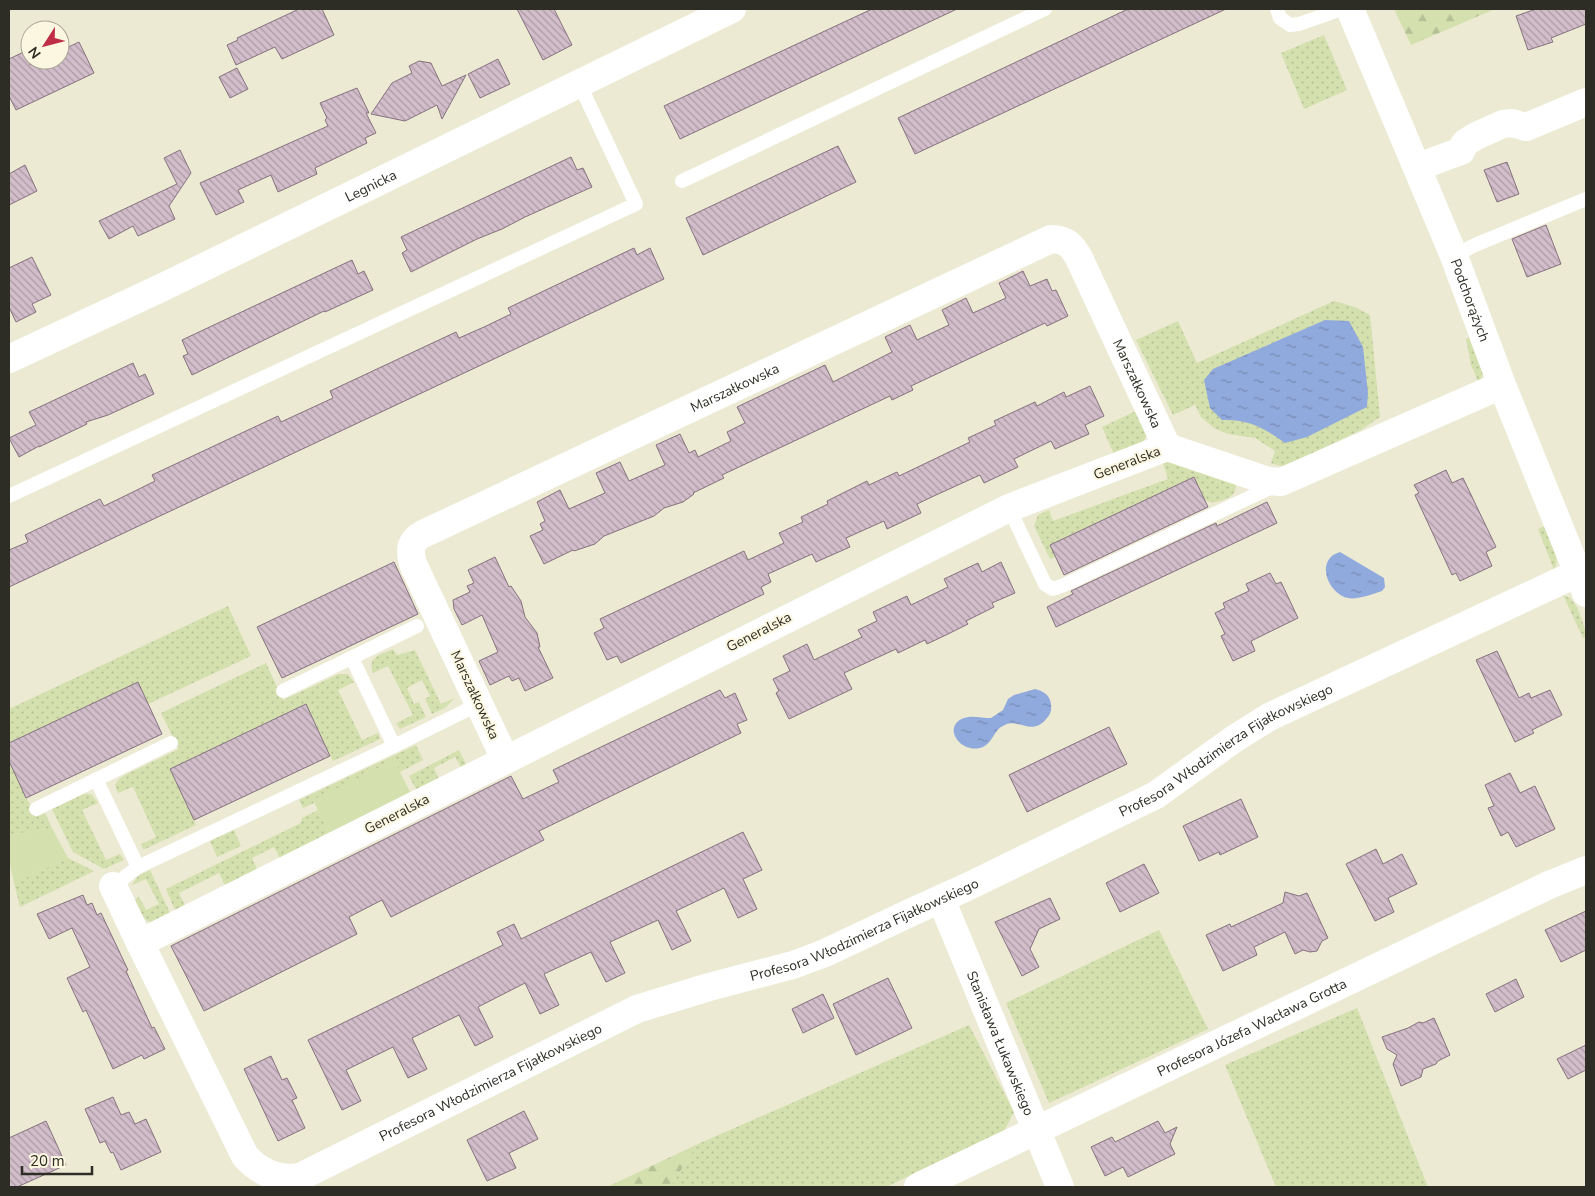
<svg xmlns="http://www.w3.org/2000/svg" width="1595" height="1196" font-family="'Nunito Sans',sans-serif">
	<defs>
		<pattern id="grass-dots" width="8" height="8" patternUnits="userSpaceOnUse" patternTransform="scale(1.25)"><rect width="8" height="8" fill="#d4e0ae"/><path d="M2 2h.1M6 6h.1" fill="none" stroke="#b6c096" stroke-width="1.8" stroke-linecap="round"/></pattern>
		<pattern id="forest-firs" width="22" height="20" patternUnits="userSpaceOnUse" patternTransform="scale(1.25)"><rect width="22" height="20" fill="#d4e0ae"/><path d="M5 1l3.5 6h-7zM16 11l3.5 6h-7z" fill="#b6c096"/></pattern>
		<pattern id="water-ripples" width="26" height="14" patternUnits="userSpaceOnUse" patternTransform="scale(1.25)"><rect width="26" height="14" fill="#91aadd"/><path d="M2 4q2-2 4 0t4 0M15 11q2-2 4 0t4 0" fill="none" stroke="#778bb3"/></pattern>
		<pattern id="building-back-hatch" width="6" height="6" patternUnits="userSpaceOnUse" patternTransform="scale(1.25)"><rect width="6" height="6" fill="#d2bdca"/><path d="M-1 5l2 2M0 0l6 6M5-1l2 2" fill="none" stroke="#ab9aa4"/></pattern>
	</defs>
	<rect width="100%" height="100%" fill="#edead4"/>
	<!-- grass -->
	<g fill="url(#grass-dots)">
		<polygon points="1324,35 1347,90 1304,109 1281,53"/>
		<polygon points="1334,301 1355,307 1370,315 1380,417 1361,430 1286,466 1281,466 1271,463 1275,451 1255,438 1228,434 1214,428 1201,417 1195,405 1173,415 1136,340 1178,321 1197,363"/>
		<polygon points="1469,338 1483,374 1479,383 1471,365 1466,339"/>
		<path d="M1138,410C1140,417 1145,426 1146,433C1147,447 1124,450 1114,454L1102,427Z"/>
		<path d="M1169,461L1236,482C1236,486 1236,491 1233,494C1229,499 1213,505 1207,501C1200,496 1198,484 1194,477L1050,545L1055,557L1051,559L1049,557L1034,526L1038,515L1049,510L1053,521L1168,479L1163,463Z"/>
		<path d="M1542,527H1545C1550,540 1562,557 1554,570L1538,529Z"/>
		<path d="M1563,595C1578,599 1581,619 1586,632V637L1583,638Z"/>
		<polygon points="228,606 251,656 148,704 138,682 9,743 9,709"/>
		<path d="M393,649L397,655L415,650L441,704L455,698L445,708L432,714L425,699L430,696L422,680L407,688L414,704L419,702L426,717L400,729L396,723L413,715L388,666L373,673C367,656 381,655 393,649Z"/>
		<polygon points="266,663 283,700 339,674 348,674 354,682 338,690 362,740 378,733 380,739 333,761 306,704 170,769 196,825 145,849 143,849 141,844 156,837 133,787 118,793 115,785 119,779 123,776 179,749 161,713"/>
		<polygon points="416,745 423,760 400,772 394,760 313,801 314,803 303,808 299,800"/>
		<polygon points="459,750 469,770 464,773 455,757 434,768 441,784 419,795 409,776"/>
		<polygon points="9,761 36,817 45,813 52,828 9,835"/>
		<polygon points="410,792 412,799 282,862 274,847 252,858 259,874 227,889 219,873 179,893 187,910 177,915 166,889 301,823 302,818 318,810 329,833"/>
		<polygon points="84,794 91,794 98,803 82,810 106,860 120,854 124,860 104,869 73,852 52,809"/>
		<polygon points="234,830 241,846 217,857 210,841"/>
		<polygon points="68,858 94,871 20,907 14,883"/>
		<path d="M150,870L172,917C147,926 145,924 134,900L139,897L146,910L159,904L146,879L132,885L138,876Z"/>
		<polygon points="1159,930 1208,1029 1049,1103 1006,1003"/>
		<polygon points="1357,1008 1428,1187 1276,1187 1225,1065"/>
		<polygon points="969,1025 1014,1112 1004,1131 886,1187 670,1187 698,1144"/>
	</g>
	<!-- forest -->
	<g fill="url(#forest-firs)">
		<polygon points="1394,9 1495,9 1411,45"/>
		<polygon points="698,1144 670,1187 607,1187"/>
	</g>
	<!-- green -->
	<g fill="#d4e0ae">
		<polygon points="394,760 410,792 329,833 313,800"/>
		<polygon points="52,828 68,858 14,883 9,859 9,835"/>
	</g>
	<!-- water -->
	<g fill="url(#water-ripples)">
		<path d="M1325,320L1349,321L1363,347L1368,393L1367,407L1307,437L1285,443C1264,428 1249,419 1222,420L1210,408L1204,380L1213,369Z"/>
		<path d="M1340,552L1384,578L1385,587L1382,591C1373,594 1357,600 1348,598C1332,595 1319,571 1330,558C1332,555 1337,553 1340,552Z"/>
		<path d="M1035,689C1042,691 1047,693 1050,700C1052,707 1052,712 1047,718C1032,737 1020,718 1005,725C993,729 993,745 980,748C959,753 942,726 964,718C973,715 982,718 991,718L1003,710L1008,699L1014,695Z"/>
	</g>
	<!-- building -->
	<g fill="url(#building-back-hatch)" stroke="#85727e">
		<polygon points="299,9 322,9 334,35 282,59 275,47 236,65 227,45 238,40 237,38"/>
		<polygon points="517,9 554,9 572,45 543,60"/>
		<polygon points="872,9 957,9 680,139 664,106"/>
		<polygon points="1128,9 1226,9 915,154 898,118"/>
		<polygon points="1536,9 1586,9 1586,24 1551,38 1553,42 1528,50 1516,16"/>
		<polygon points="79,42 94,73 16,110 9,96 9,59 30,49 30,65 40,60 60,60 60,51"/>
		<polygon points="498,59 510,84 480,98 468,74"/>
		<polygon points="419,61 431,63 442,86 466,75 442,119 437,105 405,121 371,114 392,83 412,73 409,66"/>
		<polygon points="237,68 248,89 230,98 219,77"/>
		<polygon points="357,88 369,113 366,113 376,133 365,138 367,143 315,168 317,174 278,192 271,175 238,190 244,202 216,215 200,183 328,126 325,120 327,118 320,103"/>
		<polygon points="838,146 856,182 703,255 686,218"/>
		<polygon points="180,150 191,173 169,206 175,219 138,236 133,226 109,239 99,221 177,184 164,158"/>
		<polygon points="571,157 577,170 583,168 592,187 525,217 502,229 477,239 411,272 402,253 407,250 401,237"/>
		<polygon points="1507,162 1519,194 1497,202 1484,170"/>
		<polygon points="25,165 37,191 9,205 9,174"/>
		<polygon points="1546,225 1561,264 1527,277 1512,239"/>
		<polygon points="634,248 637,255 650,248 664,279 9,587 9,550 28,542 25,535 100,499 104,506 133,492 155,481 152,475 278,416 281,422 333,398 330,391 456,332 459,338 484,327 511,314 508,308"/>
		<polygon points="32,257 51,295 32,304 36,312 16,322 9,307 9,268"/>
		<polygon points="352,260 358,274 364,271 373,290 325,312 324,311 192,375 183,356 188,354 182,340"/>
		<polygon points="1023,271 1030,286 1047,279 1052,291 1056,290 1068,316 1047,326 1045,323 962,362 911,386 913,390 892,400 890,396 722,475 724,478 693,493 694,494 683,502 664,508 654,516 604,536 595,544 574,551 573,550 544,564 530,536 543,530 540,524 545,521 537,502 560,490 569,509 605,493 596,473 620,462 629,481 665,465 656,445 680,434 689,453 695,450 698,457 731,441 727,432 745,423 737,407 825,365 833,382 892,352 885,337 910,325 917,340 949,325 942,310 966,298 973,313 1006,298 999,283"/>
		<polygon points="133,363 139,377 145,374 154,394 108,415 86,422 87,424 39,447 39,446 19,457 9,438 36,425 29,412"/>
		<polygon points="1090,386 1104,416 1085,425 1089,434 1055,449 1051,441 1014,459 1018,467 984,483 980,475 936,495 917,504 921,513 887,529 884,521 846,538 850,547 816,562 812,554 768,574 771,582 761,587 764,594 621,663 617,656 607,660 594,633 604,628 600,619 744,551 748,560 784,543 779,533 803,522 801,517 828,504 827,501 867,481 869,485 897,472 899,476 947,453 970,442 968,438 996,425 994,421 1035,402 1037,406 1064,392 1066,397"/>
		<polygon points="1446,470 1452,483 1463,478 1496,547 1486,552 1492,566 1460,581 1456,573 1452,575 1415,495 1419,493 1414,485"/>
		<polygon points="1194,477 1208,507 1064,575 1050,545"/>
		<polygon points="1267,502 1277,523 1056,627 1047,607 1073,594 1071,591 1216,523 1217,526"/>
		<polygon points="495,557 509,587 511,586 521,601 525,617 537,633 540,647 538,647 553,678 525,691 519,678 512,681 509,676 490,685 479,661 498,652 482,615 462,625 454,609 453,600 470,592 467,586 474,583 468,570"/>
		<polygon points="394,562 418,614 282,678 257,627"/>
		<polygon points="1001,562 1015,593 992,603 994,607 966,621 968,624 948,634 927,644 925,640 898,653 896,649 844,673 852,689 789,719 776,693 779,691 773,679 790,671 783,656 807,644 814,660 862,637 858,630 877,621 873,612 907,596 911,605 948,587 944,579 978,563 982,572"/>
		<polygon points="1270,573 1276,584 1281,582 1298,618 1251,641 1255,651 1233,661 1221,636 1225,634 1215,613 1225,608 1223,603 1249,591 1246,584"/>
		<polygon points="1497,651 1519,698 1529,693 1531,698 1550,690 1562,715 1532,730 1534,733 1515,742 1476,660"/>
		<polygon points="138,682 162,734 26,798 9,761 9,743"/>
		<polygon points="720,690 725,698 735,693 747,720 737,724 741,733 539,831 544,840 391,917 382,900 349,917 357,934 204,1011 171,946 511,776 523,799 559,782 553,770"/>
		<polygon points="306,704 330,756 194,820 170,769"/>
		<polygon points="1109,727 1127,764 1027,812 1009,775"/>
		<polygon points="1510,773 1520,793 1535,786 1555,829 1516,847 1508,832 1501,836 1488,808 1494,806 1485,785"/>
		<polygon points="1241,799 1258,837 1220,855 1219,852 1199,861 1183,826"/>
		<polygon points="743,832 762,870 743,879 757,909 738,918 724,888 676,911 691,941 672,950 658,920 610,942 625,973 606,982 591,952 544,974 559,1005 540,1014 525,983 478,1007 493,1037 475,1046 459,1015 412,1038 427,1069 408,1078 393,1047 346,1070 361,1101 342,1110 308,1040 503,945 497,932 514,924 521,939"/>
		<polygon points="1376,849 1383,864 1402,854 1417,884 1388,898 1394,912 1375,921 1346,864"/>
		<polygon points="1144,864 1159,893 1120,912 1106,883"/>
		<polygon points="1285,892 1299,896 1307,893 1328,938 1322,941 1317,951 1310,952 1303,950 1295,954 1285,932 1254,947 1257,955 1223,971 1206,935 1230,924 1231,927 1283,903"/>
		<polygon points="83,895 87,905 92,903 97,915 101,913 128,970 126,971 152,1028 154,1027 165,1049 144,1059 142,1055 113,1069 86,1010 83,1012 67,978 90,967 72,928 49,939 37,914"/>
		<polygon points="1050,898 1060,919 1039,929 1030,949 1039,967 1022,976 995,922"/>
		<polygon points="1586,911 1586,950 1561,962 1545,930"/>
		<polygon points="888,978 912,1028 856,1055 833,1004"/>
		<polygon points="1516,979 1524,997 1495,1012 1486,994"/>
		<polygon points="823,994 834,1018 803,1033 792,1009"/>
		<polygon points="1434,1018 1450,1055 1438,1061 1436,1064 1423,1069 1421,1077 1401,1086 1393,1064 1397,1055 1387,1049 1382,1037 1408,1028 1419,1022 1423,1023"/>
		<polygon points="1586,1045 1586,1070 1568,1079 1557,1059"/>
		<polygon points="271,1056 282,1080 287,1078 297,1098 292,1100 305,1128 278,1141 244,1069"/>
		<polygon points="113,1097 121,1115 129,1112 135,1124 146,1119 161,1152 121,1170 113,1152 111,1153 105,1141 100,1143 85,1109"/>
		<polygon points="524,1111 538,1139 509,1153 516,1168 487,1181 467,1140"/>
		<polygon points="46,1121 66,1165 17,1187 9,1187 9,1138"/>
		<polygon points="1158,1121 1165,1133 1177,1127 1170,1144 1175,1154 1128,1177 1123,1167 1105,1176 1091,1147 1112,1137 1115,1142"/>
	</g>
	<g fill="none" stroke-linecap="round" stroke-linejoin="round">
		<!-- lane -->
		<g stroke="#fff" stroke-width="14">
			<polyline points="1277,9 1280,18 1290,25 1299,24 1342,9"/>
			<polyline points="682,181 1045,9"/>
			<polyline points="1454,256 1475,245 1586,199"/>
			<polyline points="9,496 636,204 579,83"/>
			<polyline points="1009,508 1045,584 1053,589 1064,585 1276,485"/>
			<polyline points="352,658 394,746"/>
			<polyline points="283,691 417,626"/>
			<polyline points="96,779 138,867"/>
			<polyline points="36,809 171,743"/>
			<polyline points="113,886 138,867 394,746 479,704"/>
		</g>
		<!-- street -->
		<g stroke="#fff" stroke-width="28">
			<polyline points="1418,167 1461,151 1465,143 1476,136 1503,124 1512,123 1526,127 1586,102"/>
			<path id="s1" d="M9,359L161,288L732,9"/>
			<path id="s2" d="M1502,385L1281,482L1268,481L1167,447L1009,508L140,943L245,1156C259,1172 279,1181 300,1177L637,1009L709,987L793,965L825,953L914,911L967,887L1156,795L1234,739L1269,717L1578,573"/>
			<path id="s3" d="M505,759L413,564C409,550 410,541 423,534L1051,239C1067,240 1071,244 1079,258L1167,447"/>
			<polyline points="113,886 140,943"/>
			<path id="s4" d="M941,899L1060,1187"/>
			<path id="s5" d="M918,1187L1549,885L1586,870"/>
		</g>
		<!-- secondary -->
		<path stroke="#fff" stroke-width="28" id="s6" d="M1350,9L1454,256L1502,385L1586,593"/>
	</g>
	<g text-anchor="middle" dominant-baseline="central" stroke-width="4" stroke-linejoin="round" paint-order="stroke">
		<!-- street labels -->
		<g font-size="14" fill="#2e2d25" stroke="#fbf7e1">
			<text stroke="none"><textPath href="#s1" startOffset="401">Legnicka</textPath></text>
			<text stroke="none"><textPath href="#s6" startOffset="315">Podchorążych</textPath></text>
			<text stroke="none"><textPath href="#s3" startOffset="1119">Marszałkowska</textPath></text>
			<text stroke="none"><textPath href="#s3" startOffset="595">Marszałkowska</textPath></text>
			<text transform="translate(1127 463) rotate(-21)">Generalska</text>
			<text transform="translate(759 632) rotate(-27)">Generalska</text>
			<text transform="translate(475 695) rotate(65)">Marszałkowska</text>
			<text stroke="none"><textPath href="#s2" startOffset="2824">Profesora Włodzimierza Fijałkowskiego</textPath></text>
			<text transform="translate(397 814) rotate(-27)">Generalska</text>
			<text stroke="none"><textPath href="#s2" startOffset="2419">Profesora Włodzimierza Fijałkowskiego</textPath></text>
			<text stroke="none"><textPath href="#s5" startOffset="370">Profesora Józefa Wacława Grotta</textPath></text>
			<text stroke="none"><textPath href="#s4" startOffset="156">Stanisława Łukawskiego</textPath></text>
			<text stroke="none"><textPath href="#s2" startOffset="2014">Profesora Włodzimierza Fijałkowskiego</textPath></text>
		</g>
	</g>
	<!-- border -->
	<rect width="1595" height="1196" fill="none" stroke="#2e2d25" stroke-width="20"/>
	<!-- north arrow -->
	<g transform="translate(45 45) rotate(234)"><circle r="24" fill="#fbf7e1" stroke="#a9a696"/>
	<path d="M0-4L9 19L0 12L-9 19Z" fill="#bf2e46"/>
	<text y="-8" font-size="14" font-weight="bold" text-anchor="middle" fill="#2e2d25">N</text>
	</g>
	<!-- scale -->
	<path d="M22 1166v8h70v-8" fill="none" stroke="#2e2d25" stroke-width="2.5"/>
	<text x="30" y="1166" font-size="15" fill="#2e2d25" stroke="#fbf7e1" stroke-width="4" paint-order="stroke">20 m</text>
</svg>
